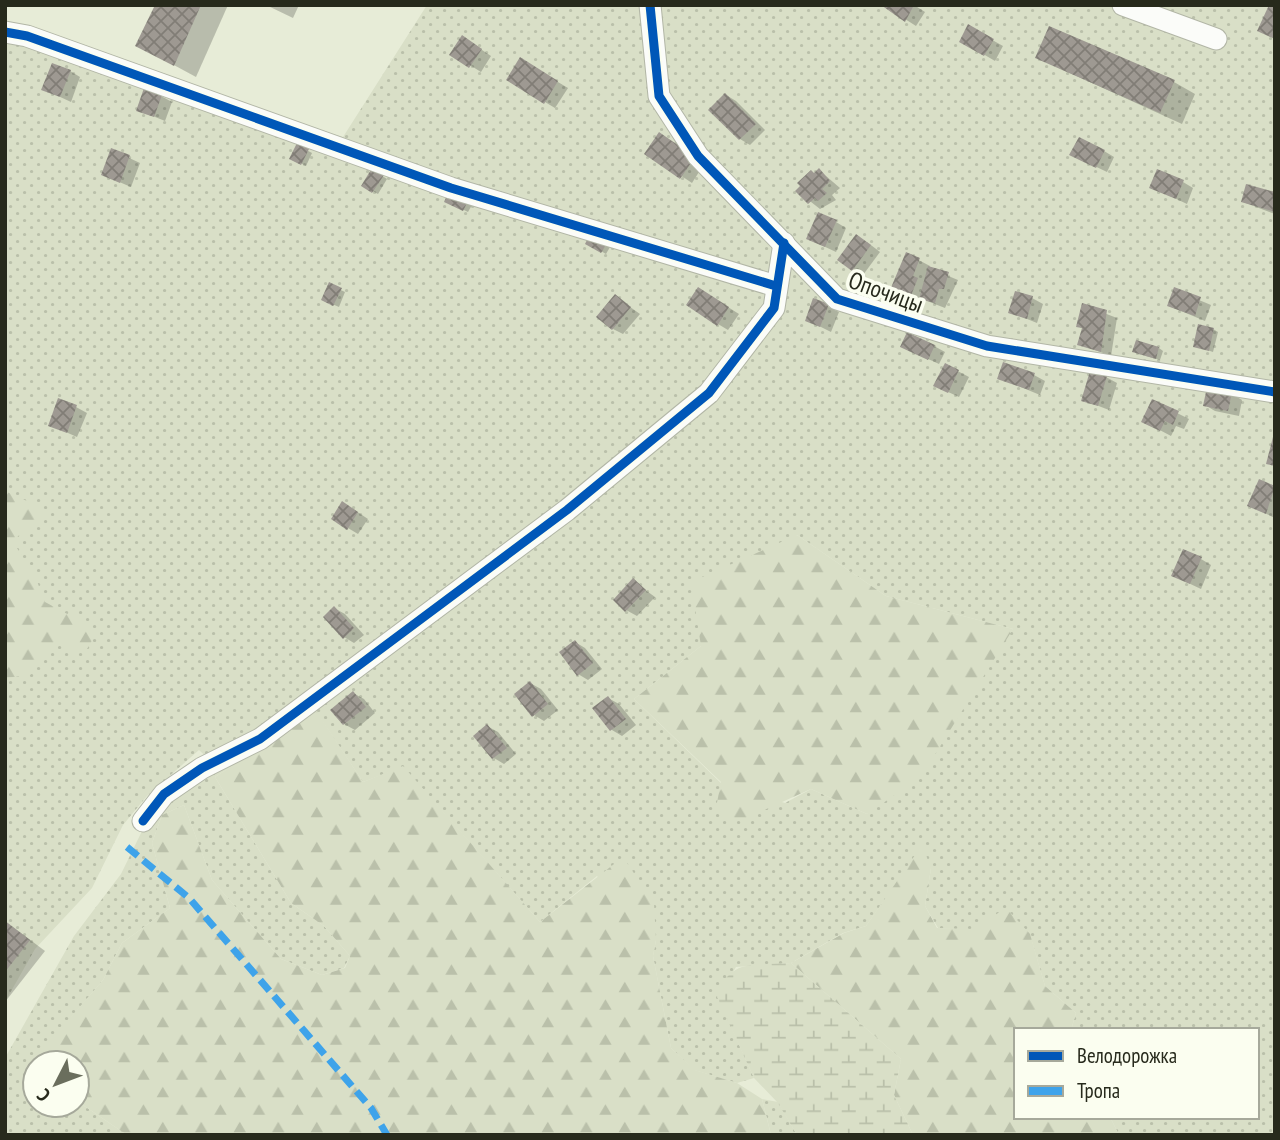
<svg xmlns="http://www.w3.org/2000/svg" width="1280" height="1140" font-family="'PT Sans Narrow',sans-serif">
	<defs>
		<pattern id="grass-dots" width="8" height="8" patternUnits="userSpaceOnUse" patternTransform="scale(1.75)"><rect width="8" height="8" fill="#d9dfc7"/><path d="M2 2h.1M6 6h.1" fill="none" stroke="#bac0aa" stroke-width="1.8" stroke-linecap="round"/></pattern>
		<pattern id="forest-firs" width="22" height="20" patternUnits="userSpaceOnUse" patternTransform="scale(1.75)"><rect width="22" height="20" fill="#d9dfc7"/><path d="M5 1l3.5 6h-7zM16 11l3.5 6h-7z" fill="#bac0aa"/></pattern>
		<pattern id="wetland-marsh" width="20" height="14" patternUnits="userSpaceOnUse" patternTransform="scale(1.75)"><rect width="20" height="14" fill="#d9dfc7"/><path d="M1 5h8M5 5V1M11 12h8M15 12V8" fill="none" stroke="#bac0aa"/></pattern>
		<pattern id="building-cross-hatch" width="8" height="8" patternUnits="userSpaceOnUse" patternTransform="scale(1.75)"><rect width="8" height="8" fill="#9e9992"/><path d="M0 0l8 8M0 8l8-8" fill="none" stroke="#817d76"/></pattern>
	</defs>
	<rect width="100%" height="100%" fill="#e7ecd7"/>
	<!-- grass -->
	<g fill="url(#grass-dots)" fill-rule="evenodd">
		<path d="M427,5H1275V1135H1119L1110,1117H1257V1030H1071L1076,1013L1045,986L1030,935L938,928L925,906L931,868L883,902L866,926L843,933L791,963L736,967L718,997L754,1078L737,1083L694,1070L671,1048L653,956L656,940L597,876L540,922L403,767L363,782L317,713L215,777L291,903L324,926L350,956L344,968L322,975L281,959L212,880L184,805L162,815L152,843L170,908L122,943L103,980L51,1041L45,1063H35V1105H77V1101L127,1135H5V1058L74,936L121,874L143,829L177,791L218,768L199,750L147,796L123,825L92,888L35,949L5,1002V37H30L343,137ZM797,535L886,596L1013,629L867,814L811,789L785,803L721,783L634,699L701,646Z"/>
		<polygon points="762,1099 778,1102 797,1135 771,1135"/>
	</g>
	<!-- forest -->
	<g fill="url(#forest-firs)">
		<polygon points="5,491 38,506 43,514 40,523 18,536 15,545 35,576 45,602 84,623 93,639 84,654 60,644 51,645 30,675 5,678"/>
		<polygon points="797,535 886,596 1013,629 921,777 867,814 811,789 740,821 715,813 721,782 634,699 701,646 691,582"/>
		<polygon points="317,712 363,782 403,766 540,922 623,857 654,903 656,940 653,956 671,1048 695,1070 737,1083 762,1099 771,1135 127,1135 77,1101 77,1063 45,1063 50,1041 103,980 122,943 170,908 152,843 162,815 184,805 212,880 281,959 322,975 345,968 350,956 324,926 291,903 215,777"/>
		<polygon points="922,845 931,868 925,906 937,928 973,929 1006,908 1030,934 1045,986 1076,1013 1071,1030 1016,1030 1016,1117 1110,1117 1119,1135 913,1135 894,1095 901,1059 791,963 844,933 866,926"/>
	</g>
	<!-- wetland -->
	<path fill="url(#wetland-marsh)" d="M791,963L901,1059L894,1095L913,1135H797L778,1103L754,1078L717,997C729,957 756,966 791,963Z"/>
	<!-- shadow -->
	<g fill="#0003">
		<polygon points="157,5 228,5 196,77 159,57"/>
		<polygon points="266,5 299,5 293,18"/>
		<polygon points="883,5 914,5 925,12 916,26"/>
		<polygon points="969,27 1003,46 995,61 961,41"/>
		<polygon points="473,44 491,56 481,72 452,54"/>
		<polygon points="1037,58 1174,82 1195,94 1182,124"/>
		<polygon points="521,60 568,88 555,108 508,80"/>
		<polygon points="70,71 80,77 71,102 43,89"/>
		<polygon points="726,95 736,101 765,130 750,145 740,139"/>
		<polygon points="161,96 172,102 165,121 138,110"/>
		<polygon points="297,145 312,153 306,166 291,158"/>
		<polygon points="112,150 140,163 131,187 103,175"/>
		<polygon points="1104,151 1114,157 1107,172 1082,160"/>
		<polygon points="647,153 704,164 692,183"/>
		<polygon points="373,170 387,179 378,194 363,186"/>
		<polygon points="819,170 840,188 832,195 836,200 820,209 797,191"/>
		<polygon points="1183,182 1193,188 1187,204 1151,187"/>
		<polygon points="450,194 472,205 468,212 446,201"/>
		<polygon points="1275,194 1275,214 1243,202"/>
		<polygon points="836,222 846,228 836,252 819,244"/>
		<polygon points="591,236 610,247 606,254 587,243"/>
		<polygon points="867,242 880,252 863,275 853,269"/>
		<polygon points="907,254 930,266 929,268 958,280 945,308 922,299 920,303 892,289"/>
		<polygon points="330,285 345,292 339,307 323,300"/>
		<polygon points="1175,290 1211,305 1205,321 1169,306"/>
		<polygon points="709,295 739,314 728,330 718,324"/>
		<polygon points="616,297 640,314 623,334 613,329"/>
		<polygon points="1032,298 1043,304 1037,323 1010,312"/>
		<polygon points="814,300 839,312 831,332 807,320"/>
		<polygon points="1083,305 1117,318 1111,356 1079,344 1083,329 1078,326"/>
		<polygon points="1213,329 1218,332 1213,352 1195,346"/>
		<polygon points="934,346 945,352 939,364 913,352"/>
		<polygon points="1159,348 1163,351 1160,360 1139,354"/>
		<polygon points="946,365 969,377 959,397 946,391"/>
		<polygon points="1034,375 1045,381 1040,395 999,378"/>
		<polygon points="1106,377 1117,383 1109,410 1083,400"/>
		<polygon points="1232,394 1242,400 1239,416 1215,411 1205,405"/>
		<polygon points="1153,401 1189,419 1184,429 1176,426 1171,436 1154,427"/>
		<polygon points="76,407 87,413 77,437 50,425"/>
		<polygon points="1260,481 1275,488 1275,518 1260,511"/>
		<polygon points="353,509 368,519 358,534 348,528"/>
		<polygon points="1201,559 1211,565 1201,589 1184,581"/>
		<polygon points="633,581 655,597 637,616 626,610"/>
		<polygon points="334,608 345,614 364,635 354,643 344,637"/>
		<polygon points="575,642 585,648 602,669 588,680 578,674"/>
		<polygon points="530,683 541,689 558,710 544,721 534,715"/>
		<polygon points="353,693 364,699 375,713 355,730 344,724"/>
		<polygon points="608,698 619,704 636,725 622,736 612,730 595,708"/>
		<polygon points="487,726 498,732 516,754 504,764 494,758 475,736"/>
		<polygon points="5,921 45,951 5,1002"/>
	</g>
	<!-- building -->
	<g fill="url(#building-cross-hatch)">
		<polygon points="155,5 201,5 174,66 135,46"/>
		<polygon points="881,5 914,5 905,22"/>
		<polygon points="1269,5 1275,5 1275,39 1257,31"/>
		<polygon points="968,24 994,39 984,56 959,42"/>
		<polygon points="1049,26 1175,80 1160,113 1035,58"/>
		<polygon points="462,35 482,49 469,68 449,55"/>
		<polygon points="520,57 558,81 544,104 506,80"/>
		<polygon points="52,63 71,70 60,97 41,90"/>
		<polygon points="144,88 162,95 154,117 136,111"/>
		<polygon points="725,93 756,124 739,140 708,110"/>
		<polygon points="659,132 695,157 680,179 644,154"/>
		<polygon points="1079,137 1105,150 1096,168 1069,155"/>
		<polygon points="297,143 309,149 301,165 289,159"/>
		<polygon points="111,148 130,155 120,183 101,175"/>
		<polygon points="372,168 384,175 372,193 361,186"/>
		<polygon points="819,168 830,181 822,189 827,193 818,201 815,198 808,204 795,191 800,186 797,183 811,170 814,173"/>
		<polygon points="1157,169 1184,180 1176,199 1149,188"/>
		<polygon points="1246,184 1275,192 1275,212 1241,202"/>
		<polygon points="449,191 468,201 463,211 444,202"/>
		<polygon points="818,212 837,220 825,247 806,239"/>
		<polygon points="590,234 607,243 601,253 585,244"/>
		<polygon points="856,234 871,245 852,271 837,260"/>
		<polygon points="906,252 920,258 913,276 918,278 910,298 890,290"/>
		<polygon points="928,266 949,272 944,289 939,289 935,303 919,299"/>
		<polygon points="329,282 342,288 333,306 321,300"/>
		<polygon points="698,287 729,307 717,326 686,305"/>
		<polygon points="1174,287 1201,297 1195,316 1167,306"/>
		<polygon points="1015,291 1033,296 1027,319 1008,313"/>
		<polygon points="615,294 631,307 612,330 596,317"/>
		<polygon points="813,298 829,304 820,327 805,321"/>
		<polygon points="1082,303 1107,310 1101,352 1077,345 1082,328 1076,327"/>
		<polygon points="1198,324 1214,328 1209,351 1193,347"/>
		<polygon points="907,332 935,345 928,360 900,347"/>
		<polygon points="1136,340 1159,347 1156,359 1132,352"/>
		<polygon points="1003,362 1035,373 1029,390 997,379"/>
		<polygon points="945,363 959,370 948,393 933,386"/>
		<polygon points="1090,371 1107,376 1098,406 1081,401"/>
		<polygon points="1207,387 1232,392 1228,411 1203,406"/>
		<polygon points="58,398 77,405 67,433 48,426"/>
		<polygon points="1152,399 1179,411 1173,425 1165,421 1160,431 1141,422"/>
		<polygon points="1274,433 1275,434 1275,466 1266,464"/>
		<polygon points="1259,479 1275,486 1266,514 1247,506"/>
		<polygon points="342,501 358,512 347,530 331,519"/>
		<polygon points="1183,549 1202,557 1190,584 1171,576"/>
		<polygon points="633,578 646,590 625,612 613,600"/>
		<polygon points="334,606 354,628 343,639 323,617"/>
		<polygon points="575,640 593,663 577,676 559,652"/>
		<polygon points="530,681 548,704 532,717 514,694"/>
		<polygon points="353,691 366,707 343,725 330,710"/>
		<polygon points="608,696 626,719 610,731 592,708"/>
		<polygon points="487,724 507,748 492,759 473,736"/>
		<polygon points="5,921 30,940 5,972"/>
	</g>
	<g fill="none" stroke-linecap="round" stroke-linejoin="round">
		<!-- street casing -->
		<g stroke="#b2b6a6" stroke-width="23">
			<g id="street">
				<polyline points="650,5 659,96 698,156 837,299 987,346 1275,392"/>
				<polyline points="1123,5 1216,39"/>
				<polyline points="5,32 27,36 451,188 776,286"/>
				<polyline points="143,821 164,794 202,768 260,739 567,510 709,393 774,308 784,243"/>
			</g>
		</g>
		<!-- street -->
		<use href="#street" stroke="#fbfcf9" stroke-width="21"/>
		<!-- quiet -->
		<polyline stroke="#3ea3ea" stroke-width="7" stroke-dasharray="14 7" stroke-linecap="butt" points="127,847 189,898 371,1108 387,1135"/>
		<!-- cycleway casing -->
		<g stroke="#fbfef0" stroke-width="13">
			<g id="cycleway">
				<polyline points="650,5 659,96 698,156 837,299 987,346 1275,392"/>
				<polyline points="5,32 27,36 451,188 776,286"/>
				<polyline points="143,821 164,794 202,768 260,739 567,510 709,393 774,308 784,243"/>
			</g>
		</g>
		<!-- cycleway -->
		<use href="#cycleway" stroke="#0057b8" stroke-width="9"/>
	</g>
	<g text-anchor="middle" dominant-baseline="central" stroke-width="7" stroke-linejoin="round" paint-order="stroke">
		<!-- street labels -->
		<g font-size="24" fill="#272a1c" stroke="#fbfef0">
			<text transform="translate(886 292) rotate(20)">Опочицы</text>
		</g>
	</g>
	<!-- border -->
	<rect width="1280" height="1140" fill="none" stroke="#272a1c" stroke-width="14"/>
	<!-- legend -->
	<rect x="1014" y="1028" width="245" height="91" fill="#fbfef0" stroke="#a6a99b" stroke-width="2"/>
	<rect x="1028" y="1051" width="35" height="10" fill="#0057b8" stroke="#a6a99b" stroke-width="2"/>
	<text x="1077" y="1063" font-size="21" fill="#272a1c">Велодорожка</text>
	<rect x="1028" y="1086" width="35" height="10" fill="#3ea3ea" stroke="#a6a99b" stroke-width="2"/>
	<text x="1077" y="1098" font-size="21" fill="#272a1c">Тропа</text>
	<!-- north arrow -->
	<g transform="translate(56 1084) rotate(228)"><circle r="33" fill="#fbfef0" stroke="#a6a99b" stroke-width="2"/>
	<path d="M0-5L12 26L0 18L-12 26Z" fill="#6a6e5d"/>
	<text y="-10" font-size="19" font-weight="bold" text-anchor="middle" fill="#272a1c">С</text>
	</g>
</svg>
